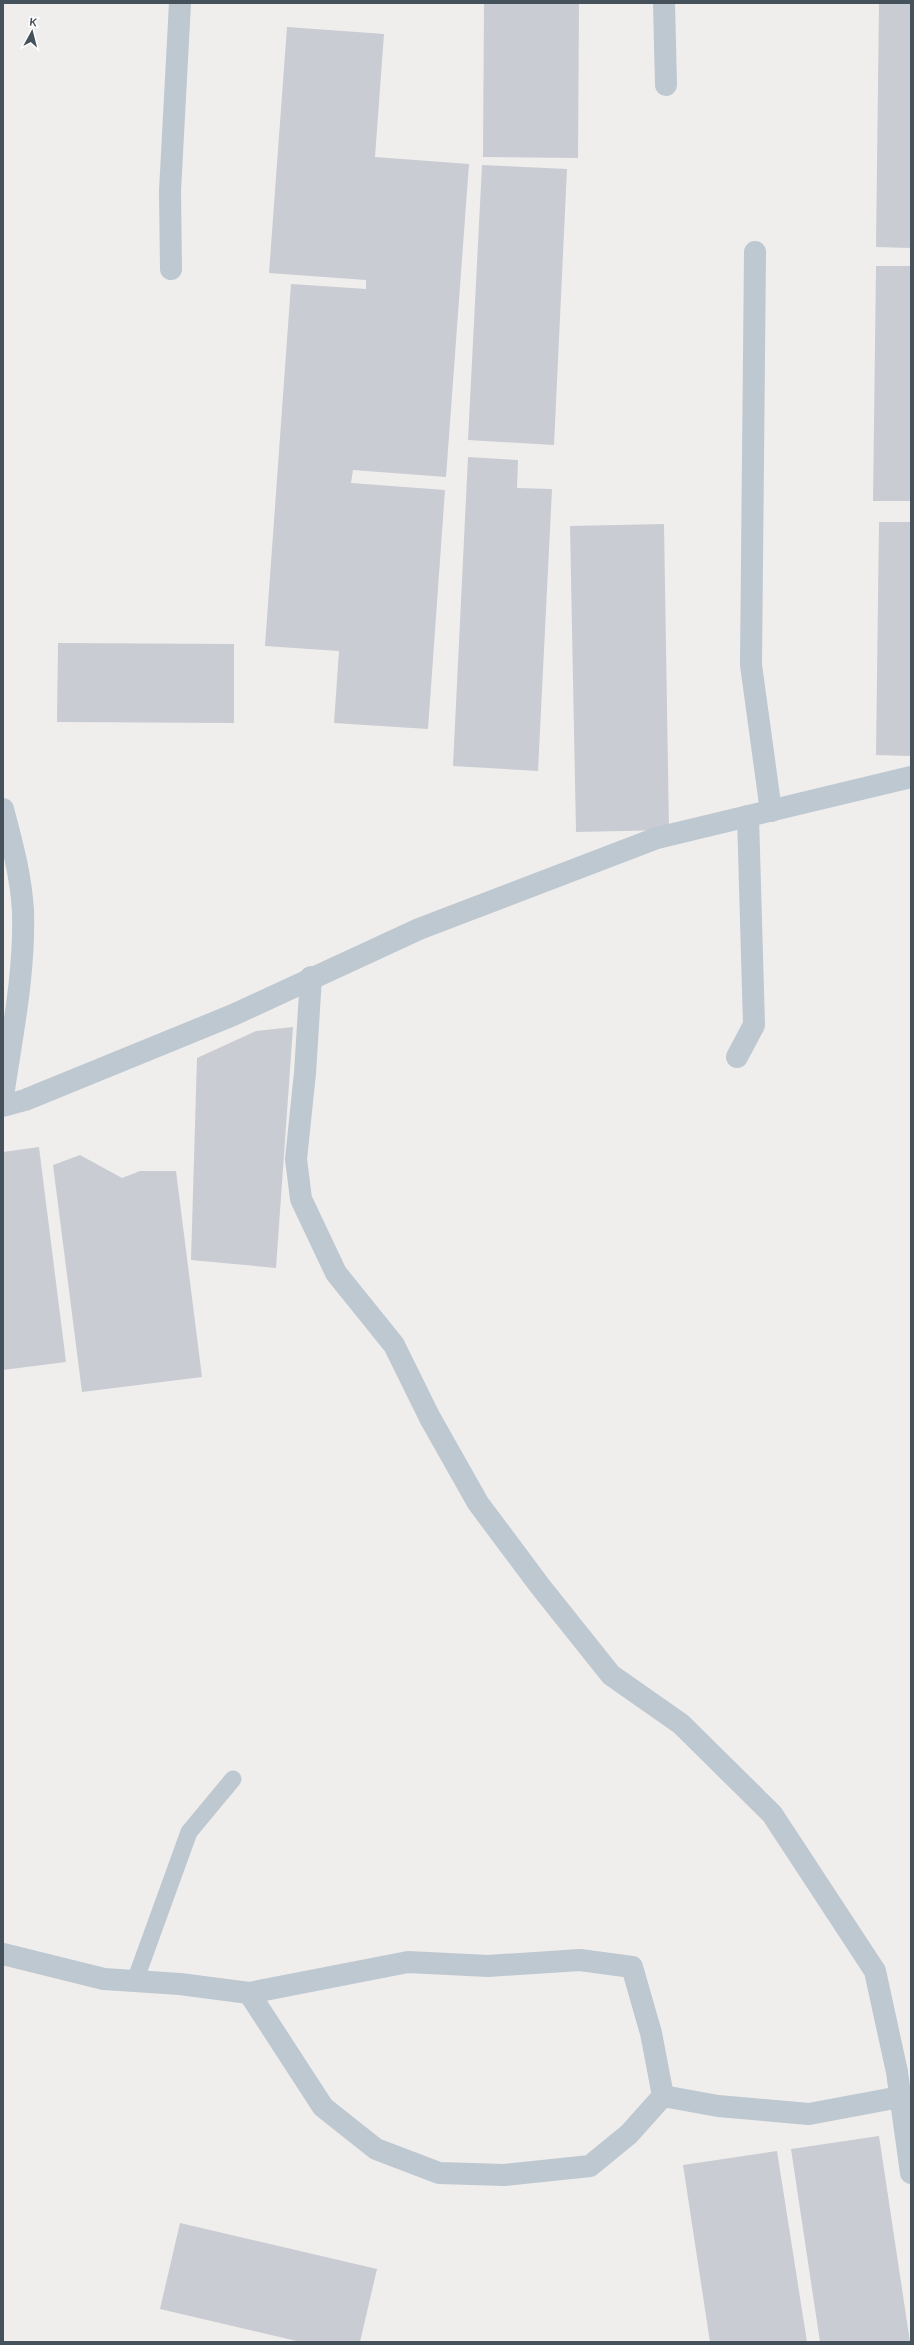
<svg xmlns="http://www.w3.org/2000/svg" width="914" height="2345" font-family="Raleway,sans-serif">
	<rect width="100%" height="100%" fill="#f0eded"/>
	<!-- building -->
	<g fill="#c9ccd2">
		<polygon points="484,3 579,3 578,158 483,157"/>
		<polygon points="879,3 911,3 911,248 876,247"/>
		<polygon points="287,27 384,34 375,157 469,164 446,477 353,470 351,483 445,490 428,729 334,723 339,651 265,646 291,284 366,289 366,280 269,273"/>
		<polygon points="482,165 567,169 554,445 468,440"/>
		<polygon points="876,266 911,266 911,501 873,501"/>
		<polygon points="468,457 518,460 517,488 552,489 538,771 453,766"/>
		<polygon points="879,522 911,522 911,756 876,755"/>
		<polygon points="664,524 669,830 576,832 570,526"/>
		<polygon points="58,643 234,644 234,723 57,722"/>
		<polygon points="293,1027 276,1268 191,1260 197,1058 256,1031"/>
		<polygon points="39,1147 66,1362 3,1370 3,1152"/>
		<polygon points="80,1155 122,1178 140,1171 176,1171 202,1377 82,1392 53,1165"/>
		<polygon points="879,2136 910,2342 820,2342 791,2149"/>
		<polygon points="777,2151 807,2342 710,2342 683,2165"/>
		<polygon points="180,2223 377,2269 360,2342 301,2342 160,2309"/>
	</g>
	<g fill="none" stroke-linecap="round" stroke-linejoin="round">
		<!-- lane -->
		<polyline stroke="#bdc8d0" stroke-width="17" points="135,1981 189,1832 233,1779"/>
		<!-- street -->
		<g stroke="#bdc8d0" stroke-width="22">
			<polyline points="664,3 666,85"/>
			<polyline points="755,252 751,665 771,811"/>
			<polyline points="171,269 170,191 180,3"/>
			<path d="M3,809C12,843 21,876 23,911C25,973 12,1035 3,1096"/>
			<polyline points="311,977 305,1073 296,1159 301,1199 336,1273 394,1345 430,1418 478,1503 540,1586 611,1675 681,1724 772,1814 875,1971 897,2072 911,2173"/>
			<polyline points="737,1057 754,1025 748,816"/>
			<polyline points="3,1106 25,1100 233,1015 419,929 657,838 911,777"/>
			<polyline points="3,1954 104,1979 180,1984 249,1993 408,1962 488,1966 580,1960 632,1967 651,2033 663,2096"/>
			<polyline points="249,1993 323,2107 376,2149 439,2173 504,2175 590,2166 629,2134 663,2096 718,2106 809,2114 900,2097"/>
		</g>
	</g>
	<!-- border -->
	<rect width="914" height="2345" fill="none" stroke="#45515b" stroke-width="8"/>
	<!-- north arrow -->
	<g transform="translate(32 32) rotate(7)" stroke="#ffffff" stroke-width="3" paint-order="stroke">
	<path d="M0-3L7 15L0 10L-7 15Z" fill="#45515b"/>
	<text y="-6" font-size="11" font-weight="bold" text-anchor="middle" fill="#45515b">K</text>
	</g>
</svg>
